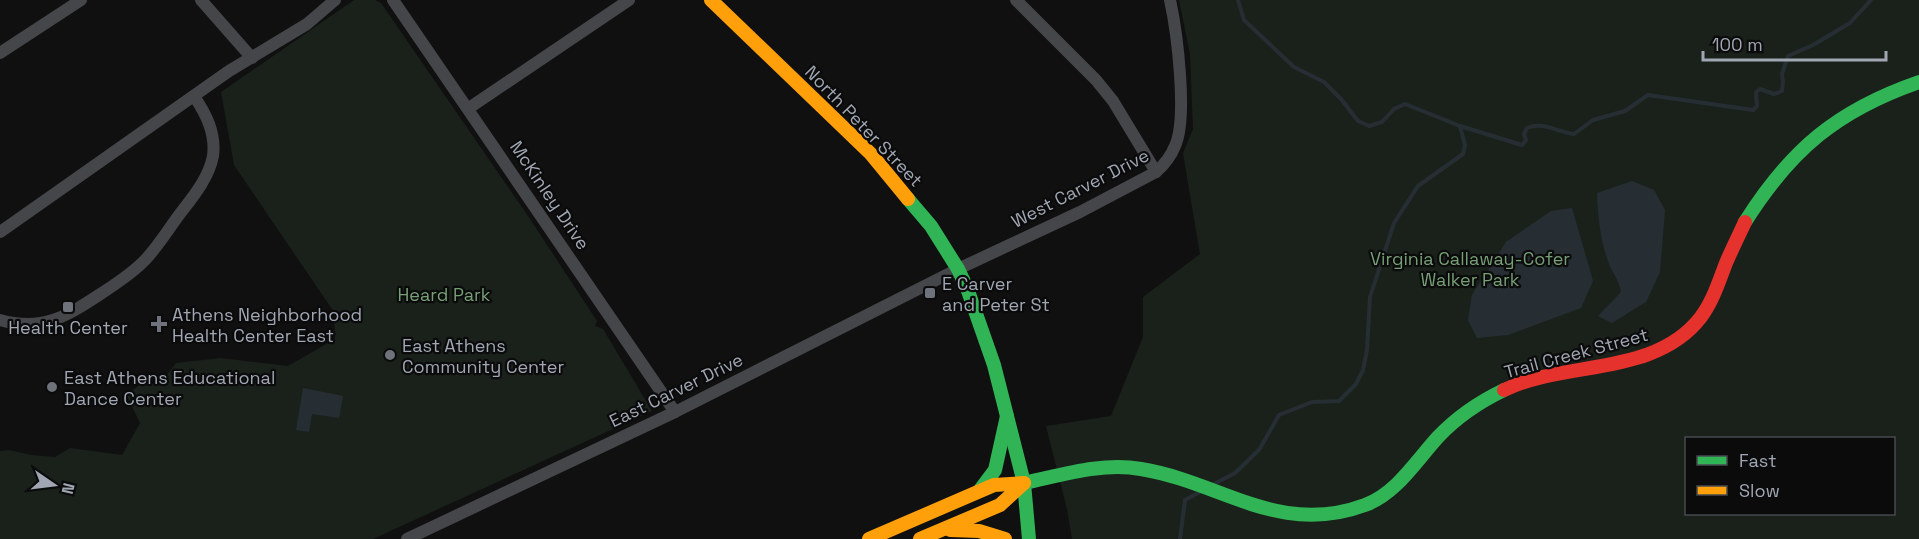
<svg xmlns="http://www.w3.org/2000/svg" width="1919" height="539" font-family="'Space Grotesk',sans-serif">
	<rect width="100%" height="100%" fill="#101011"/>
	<!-- green -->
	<g fill="#1a211b" fill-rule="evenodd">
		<polygon points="354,0 375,0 381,3 528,216 597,321 595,326 603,329 652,411 373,539 0,539 0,451 9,450 31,455 55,457 70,448 122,455 140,423 127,396 140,384 160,384 176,363 221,358 288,366 335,339 334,312 234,165 221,92"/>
		<path d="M1179,0H1919V539H1072L1067,509L1046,426L1111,416L1143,337V297L1200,254L1183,153L1193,129L1190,54ZM1686,438H1894V514H1686Z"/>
	</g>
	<!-- water -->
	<g fill="#262e34">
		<path d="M1632,181L1654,190L1665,210L1660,272L1646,302L1612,323L1598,316L1621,292C1618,277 1612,273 1608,261C1600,239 1598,216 1597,193Z"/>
		<polygon points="1572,208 1593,281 1581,308 1508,335 1477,338 1468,320 1472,295 1506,242 1551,211"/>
		<polygon points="303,388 343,396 339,418 312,414 309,432 296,430"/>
	</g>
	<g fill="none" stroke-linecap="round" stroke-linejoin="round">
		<!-- stream -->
		<g stroke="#262e34" stroke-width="4">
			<path d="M1238,0L1244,20L1294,67L1324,82L1341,99L1358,121L1369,126L1382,122L1394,109L1405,104L1460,126L1522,145L1526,140L1524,134L1527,128C1544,121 1557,132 1574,134L1593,120L1625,111L1648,95L1753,110L1757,106L1756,92L1760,89L1774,94L1782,91L1783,82L1782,74L1788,56L1813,45L1850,23L1871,0"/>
			<polyline points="1214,484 1235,473 1259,450 1279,415 1312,402 1339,401 1356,384 1363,370 1367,350 1370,297 1394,223 1418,186 1463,154 1465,145 1460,126"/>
			<polyline points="1180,539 1185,500 1200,492"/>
		</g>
		<!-- street -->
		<g stroke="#454649" stroke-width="12">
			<polyline points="201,0 252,58"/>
			<polyline points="393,0 675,412"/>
			<polyline points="1016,0 1096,80 1113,101 1156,172"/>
			<polyline points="0,53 81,0"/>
			<polyline points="469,108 629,0"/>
			<polyline points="0,232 229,71 307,24 335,0"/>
			<path d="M0,320C43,332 67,316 102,293C117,283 133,273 146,259C158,246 168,230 179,215C192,198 209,178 213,156C216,133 206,114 194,96"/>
			<path d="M407,539L675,412L958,269L1080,212L1156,172C1164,165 1171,156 1175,146C1188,118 1177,32 1170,0"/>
		</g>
		<!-- fast -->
		<g stroke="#30b455" stroke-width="14">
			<polyline points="908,199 931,226 958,269 967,288 994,365 1024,483 1029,539"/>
			<path d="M1745,222C1791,149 1838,110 1919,82"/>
			<path d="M1024,483C1062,475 1102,462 1141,469C1221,482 1279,537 1365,505C1396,494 1416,461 1438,437C1456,418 1479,402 1504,390"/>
			<polyline points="980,490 995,470 1007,416"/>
		</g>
		<!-- slow -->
		<g stroke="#ff9f0a" stroke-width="14">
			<polyline points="711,0 871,154 908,199"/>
			<polyline points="950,530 979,531 1005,539"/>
			<polyline points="869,539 994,485 1024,483"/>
			<polyline points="920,539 1000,505 1024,483"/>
		</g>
		<!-- jam -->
		<path stroke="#e5322d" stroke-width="14" d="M1504,390C1566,360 1655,377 1701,317C1713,301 1719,281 1726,263C1732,249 1739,235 1745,222"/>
	</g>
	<!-- markers -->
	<g fill="#6e727a" stroke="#0b0b0c" stroke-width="2">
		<rect x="924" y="287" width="12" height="12" rx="3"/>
		<rect x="62" y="301" width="12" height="12" rx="3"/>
		<path d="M156 315h6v6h6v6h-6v6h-6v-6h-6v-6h6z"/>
		<circle cx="390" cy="355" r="6"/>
		<circle cx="52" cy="387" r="6"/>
	</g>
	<g text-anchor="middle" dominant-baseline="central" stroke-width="4.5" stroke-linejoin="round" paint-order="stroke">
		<!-- street labels -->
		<g font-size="18" fill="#a0a7b3" stroke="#0b0b0c">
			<text transform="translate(864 126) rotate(46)">North Peter Street</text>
			<text transform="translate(1080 188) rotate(-27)">West Carver Drive</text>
			<text transform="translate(550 195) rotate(56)">McKinley Drive</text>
			<text transform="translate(1576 353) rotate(-15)">Trail Creek Street</text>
			<text transform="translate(676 390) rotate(-26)">East Carver Drive</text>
		</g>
		<!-- park labels -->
		<g font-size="18" fill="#769f76" stroke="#0b0b0c">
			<text x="1470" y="258">Virginia Callaway-Cofer<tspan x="1470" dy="21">Walker Park</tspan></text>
			<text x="444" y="294">Heard Park</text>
		</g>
		<!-- poi labels -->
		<g font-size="18" fill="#a0a7b3" stroke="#0b0b0c" text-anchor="start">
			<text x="942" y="283">E Carver<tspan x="942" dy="21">and Peter St</tspan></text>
			<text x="172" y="314">Athens Neighborhood<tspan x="172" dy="21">Health Center East</tspan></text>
			<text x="68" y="327" text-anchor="middle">Health Center</text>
			<text x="402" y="345">East Athens<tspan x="402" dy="21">Community Center</tspan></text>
			<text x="64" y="377">East Athens Educational<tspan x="64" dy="21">Dance Center</tspan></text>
		</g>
	</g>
	<!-- legend -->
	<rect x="1685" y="437" width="210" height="78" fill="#0b0b0c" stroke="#47494f" stroke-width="1.5"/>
	<rect x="1697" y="456" width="30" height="9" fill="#30b455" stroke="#47494f" stroke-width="1.5"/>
	<text x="1739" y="467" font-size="18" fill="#a0a7b3">Fast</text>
	<rect x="1697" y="486" width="30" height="9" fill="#ff9f0a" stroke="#47494f" stroke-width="1.5"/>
	<text x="1739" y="497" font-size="18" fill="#a0a7b3">Slow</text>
	<!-- north arrow -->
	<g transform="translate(54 485) rotate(104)" stroke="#0b0b0c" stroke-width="4.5" paint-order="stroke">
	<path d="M0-4.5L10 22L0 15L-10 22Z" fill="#a0a7b3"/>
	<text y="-9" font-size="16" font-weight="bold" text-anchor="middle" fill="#a0a7b3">N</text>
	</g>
	<!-- scale -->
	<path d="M1703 51v9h183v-9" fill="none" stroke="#a0a7b3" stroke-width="3"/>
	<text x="1712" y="51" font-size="18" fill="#a0a7b3" stroke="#0b0b0c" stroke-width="4.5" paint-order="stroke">100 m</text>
</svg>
